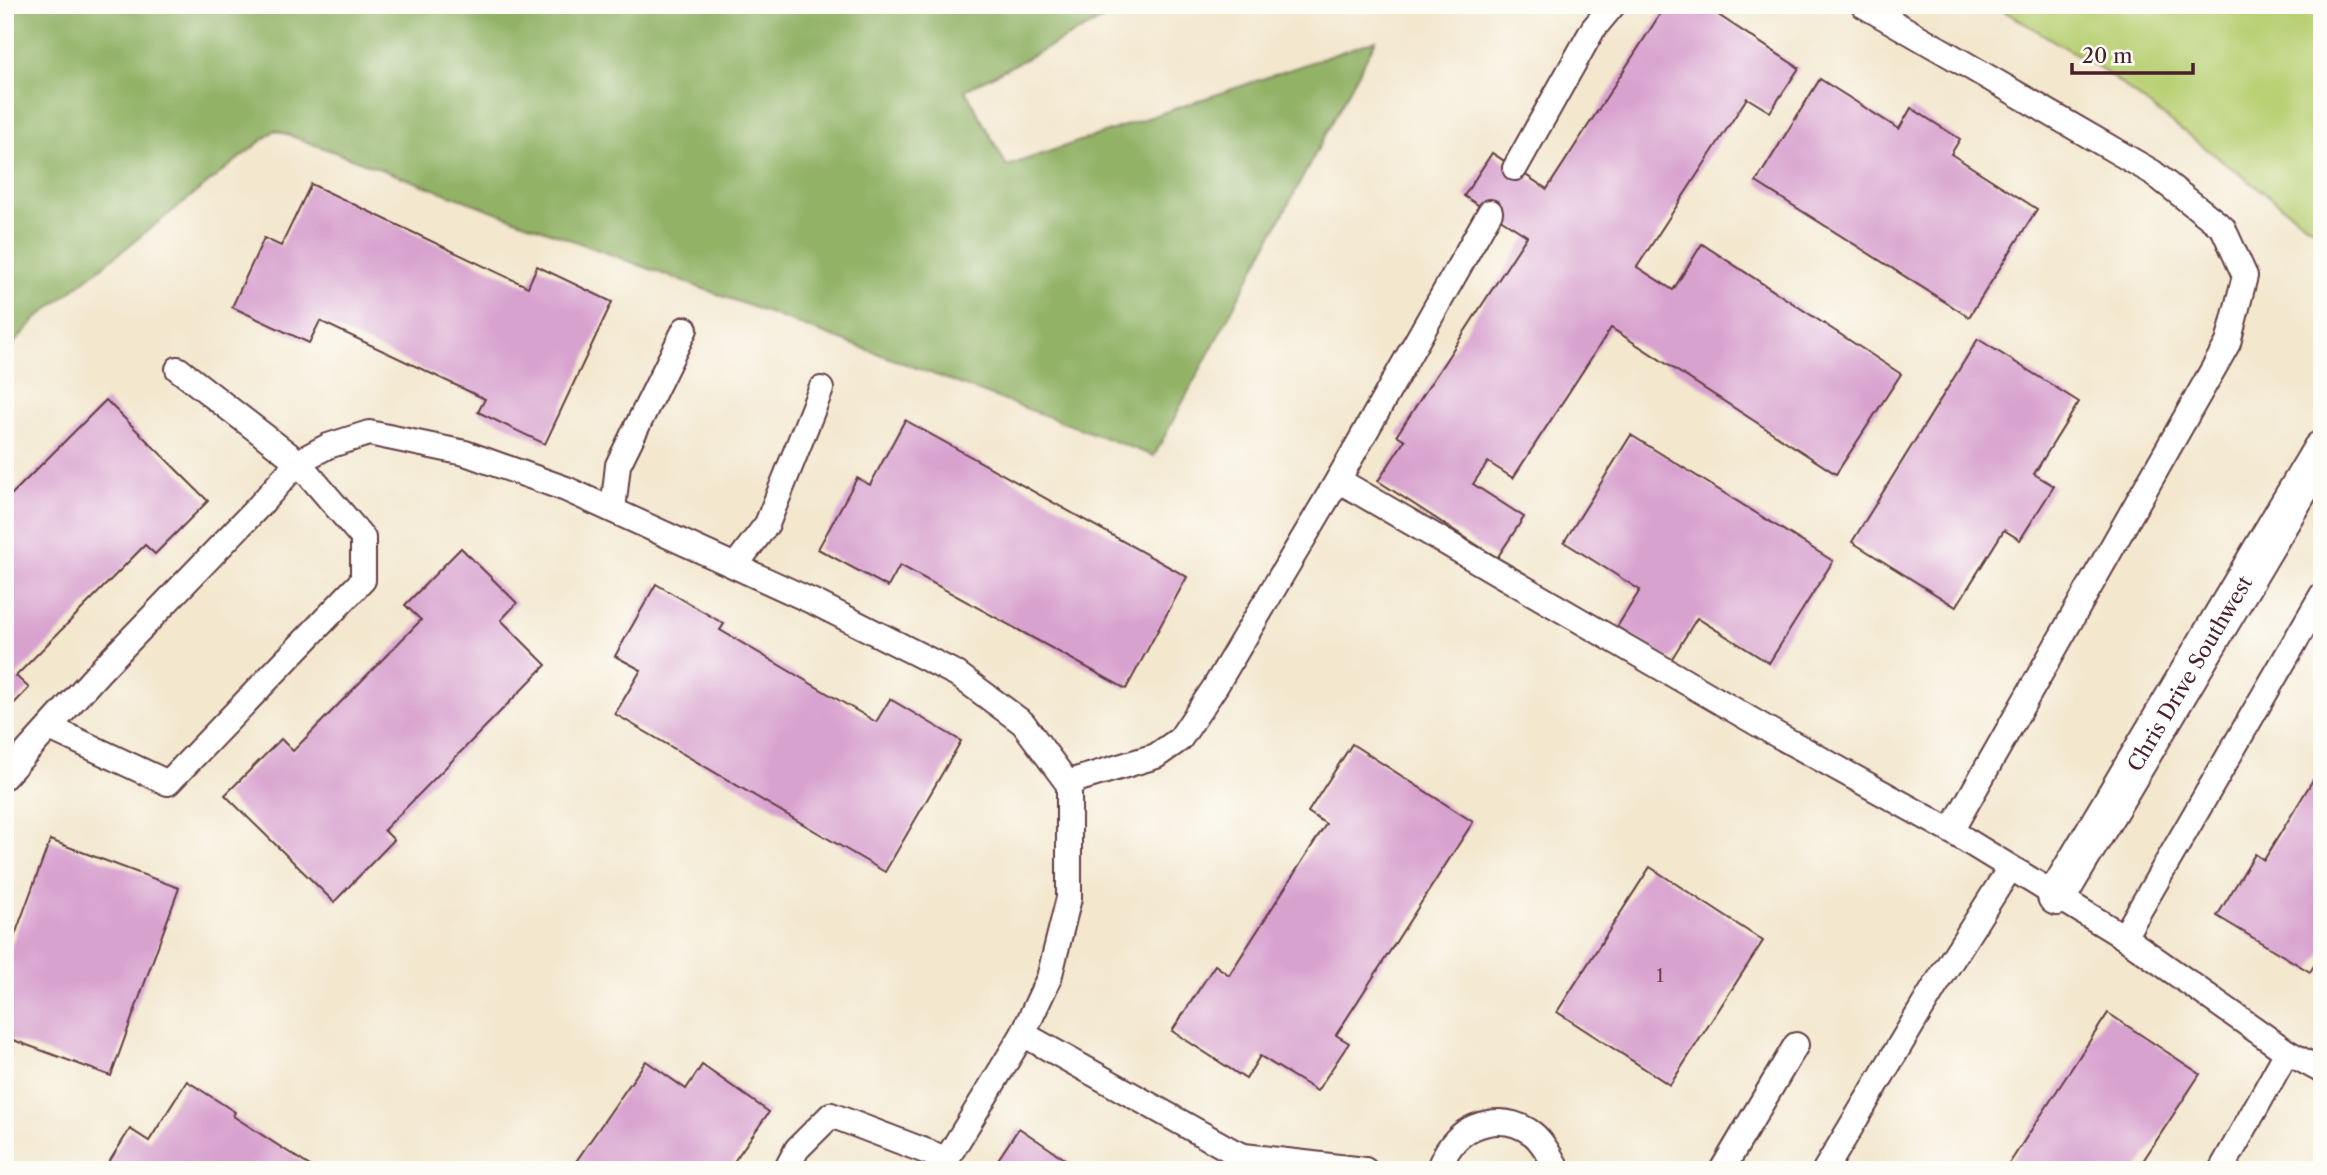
<svg xmlns="http://www.w3.org/2000/svg" width="2327" height="1175" font-family="'Libre Caslon Text',serif">
	<rect width="100%" height="100%" fill="#fdfcf7"/>
	<filter id="ink" filterUnits="userSpaceOnUse"><feTurbulence type="fractalNoise" baseFrequency=".0143" numOctaves="2"/><feDisplacementMap in="SourceGraphic" scale="14" xChannelSelector="R" yChannelSelector="G"/><feConvolveMatrix kernelMatrix="1 2 1 2 8 2 1 2 1" color-interpolation-filters="sRGB"/></filter>
	<filter id="wash" filterUnits="userSpaceOnUse"><feTurbulence type="fractalNoise" baseFrequency=".00686" numOctaves="4" result="noise"/><feDisplacementMap in="SourceGraphic" scale="28" xChannelSelector="R" yChannelSelector="G"/><feGaussianBlur stdDeviation="1.57" result="paint"/><feColorMatrix in="noise" values="0 0 0 0 0 0 0 0 0 0 0 0 0 0 0 0 0 1.4 0 .05"/><feComposite in="paint" operator="in"/></filter>
	<g filter="url(#wash)">
		<rect width="100%" height="100%" fill="#f3e7ce"/>
		<!-- green -->
		<polygon fill="#b9d075" stroke="#827850" stroke-width="2" points="1994,5 2322,5 2322,236 2101,69"/>
		<!-- forest -->
		<polygon fill="#92b266" stroke="#6e6848" stroke-width="2" points="5,5 1130,5 965,90 1007,166 1376,40 1154,456 275,130 36,319 5,353"/>
		<g id="blocks">
			<!-- building -->
			<g fill="#d8a2cf">
				<polygon points="1666,5 1703,5 1799,68 1770,112 1747,98 1637,267 1673,290 1702,244 1901,374 1836,474 1611,328 1513,478 1488,462 1473,484 1524,517 1497,558 1378,481 1405,440 1397,435 1527,236 1464,196 1492,153 1547,189"/>
				<polygon points="1820,79 1899,129 1911,108 1960,139 1951,154 2037,209 1969,317 1756,182"/>
				<polygon points="311,184 528,287 537,266 612,302 545,444 478,412 485,399 320,321 309,343 232,307 264,238 281,246"/>
				<polygon points="1978,339 2079,402 2034,474 2054,486 2020,540 2004,530 1956,607 1852,542"/>
				<polygon points="106,400 208,501 155,554 145,545 16,676 29,688 5,713 5,501"/>
				<polygon points="905,420 1187,577 1126,689 900,565 888,587 818,549 857,478 870,485"/>
				<polygon points="1631,435 1833,561 1769,663 1697,618 1671,660 1617,627 1640,590 1564,542"/>
				<polygon points="461,548 517,603 501,620 546,665 384,830 394,840 334,902 225,795 281,739 293,751 421,620 405,605"/>
				<polygon points="656,584 724,624 720,630 876,722 890,699 961,741 885,872 615,714 641,670 615,656"/>
				<polygon points="1352,744 1473,822 1336,1035 1349,1043 1317,1091 1260,1056 1246,1079 1172,1031 1215,965 1229,975 1326,824 1308,812"/>
				<polygon points="2322,765 2322,953 2310,972 2217,916 2255,854 2264,860"/>
				<polygon points="50,840 179,888 111,1076 5,1037 5,962"/>
				<polygon points="1650,867 1763,941 1670,1085 1557,1012"/>
				<polygon points="2108,1013 2200,1074 2137,1170 2005,1170"/>
				<polygon points="646,1061 686,1089 702,1065 769,1112 728,1170 570,1170"/>
				<polygon points="187,1081 235,1112 233,1116 316,1170 104,1170 130,1129 149,1141"/>
				<polygon points="1019,1128 1081,1170 991,1170"/>
			</g>
		</g>
	</g>
	<g filter="url(#ink)">
		<use href="#blocks" fill-opacity="0" stroke="#633d43" stroke-width="2"/>
		<g fill="none" stroke-linecap="round" stroke-linejoin="round">
			<!-- service casing -->
			<g stroke="#633d43" stroke-width="28">
				<g id="service">
					<polyline points="1863,5 2152,172 2223,228 2245,276 2228,343 1951,831"/>
					<polyline points="1515,168 1593,29 1613,5"/>
					<polyline points="1490,212 1338,480 1772,732 1951,831 2124,937 2287,1052 2322,1071"/>
					<polyline points="613,510 618,465 685,329"/>
					<polyline points="735,566 767,524 821,389"/>
					<polyline points="50,728 168,783 363,580 363,538 298,462 178,369"/>
					<polyline points="5,776 99,672 260,505 298,462 328,446 369,433 465,453 566,489 818,604 957,674 1023,723 1069,785"/>
					<polyline points="2124,937 2322,595"/>
					<polyline points="1023,1034 1232,1151 1244,1156 1365,1170"/>
					<polyline points="786,1170 797,1149 831,1115 946,1159"/>
					<polyline points="940,1170 1023,1034 1049,978 1069,898 1069,785 1079,779 1156,756 1180,739 1215,687 1338,480"/>
					<path d="M1438,1170C1441,1163 1444,1156 1448,1150C1467,1121 1505,1113 1533,1134C1543,1142 1552,1159 1558,1170"/>
					<polyline points="1722,1170 1796,1045"/>
					<polyline points="1825,1170 1934,988 2010,868"/>
					<polyline points="2221,1170 2287,1052"/>
				</g>
			</g>
			<!-- minor casing -->
			<g stroke="#633d43" stroke-width="42">
				<g id="minor">
					<path id="s1" d="M2057,896L2322,450"/>
				</g>
			</g>
			<!-- service -->
			<use href="#service" stroke="#fff" stroke-width="24"/>
			<!-- minor -->
			<use href="#minor" stroke="#fff" stroke-width="38"/>
		</g>
	</g>
	<g text-anchor="middle" dominant-baseline="central" stroke-width="6" stroke-linejoin="round" paint-order="stroke">
		<!-- number labels -->
		<g font-size="18" fill="#6e4054">
			<text x="1660" y="976">1</text>
		</g>
		<!-- street labels -->
		<g font-size="21" fill="#4a1f2b" stroke="#fdfcf7">
			<text stroke="none"><textPath href="#s1" startOffset="259">Chris Drive Southwest</textPath></text>
		</g>
	</g>
	<!-- margin -->
	<rect width="2327" height="1175" fill="none" stroke="#fdfcf7" stroke-width="28"/>
	<!-- scale -->
	<path d="M2072 63v10h121v-10" fill="none" stroke="#4a1f2b" stroke-width="3.5"/>
	<text x="2082" y="63" font-size="21" fill="#4a1f2b" stroke="#fdfcf7" stroke-width="5" paint-order="stroke">20 m</text>
</svg>
